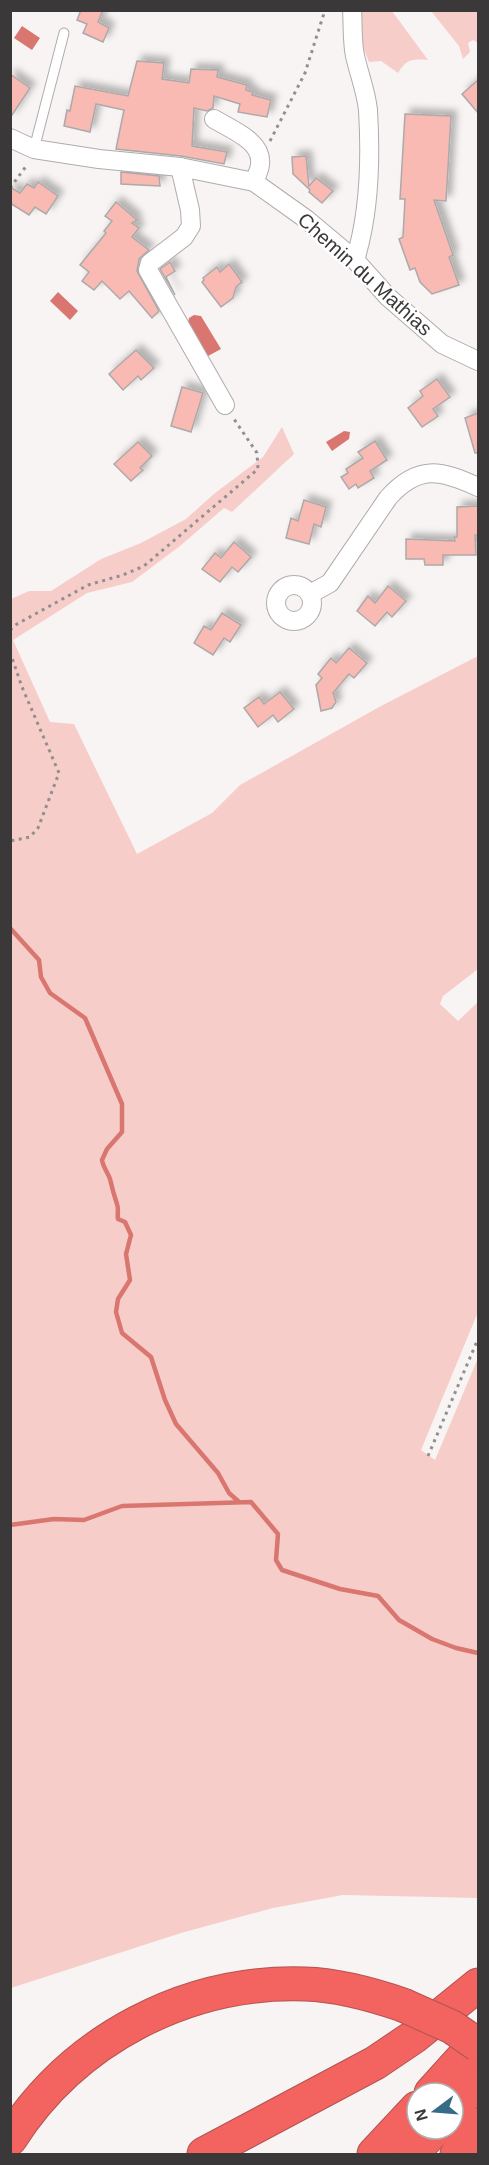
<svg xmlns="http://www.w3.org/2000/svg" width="489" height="2165" font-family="Helvetica,sans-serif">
	<defs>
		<filter id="shadow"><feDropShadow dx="5.5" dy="-5.5" stdDeviation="3" flood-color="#0004"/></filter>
	</defs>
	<rect width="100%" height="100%" fill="#f8f4f4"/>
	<!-- green -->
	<g fill="#f7cdc9">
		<path d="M359,11H392L428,60C413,59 406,59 398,73L381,61L369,62L360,40Z"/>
		<polygon points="431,11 478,11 478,43 473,40 468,43 470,52 463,59 459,46"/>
		<polygon points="282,427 294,454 232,512 224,508 180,546 132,582 87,593 13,640 50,722 74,724 137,854 212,813 240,785 381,706 478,656 478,969 443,996 440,1004 458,1021 478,1002 478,1312 421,1450 435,1460 478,1358 478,1898 343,1895 273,1908 181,1933 11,1988 11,599 29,591 51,591 101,559 141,543 186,519 215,493 263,457"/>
	</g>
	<!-- water -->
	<g fill="#d97670">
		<polygon points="22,26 40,38 32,50 14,38"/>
		<polygon points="58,292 78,311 70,320 50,301"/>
		<polygon points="194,315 201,316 221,349 208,356 188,323 189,318"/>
		<polygon points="344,431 350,432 349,439 332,451 326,442"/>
	</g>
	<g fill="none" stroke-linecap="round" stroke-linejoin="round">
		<!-- stream -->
		<g stroke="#d97670" stroke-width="4.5">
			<path d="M10,928L39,960L41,977L50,993L85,1018L122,1104V1132L107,1149L102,1160C103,1167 108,1173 110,1179C112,1188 114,1195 117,1204C119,1209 117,1214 118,1219L125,1222L131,1235L126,1254L130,1280L118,1299L116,1312L122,1333L151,1357L165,1400L176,1424L218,1473L229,1493L238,1501"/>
			<polyline points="10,1525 54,1519 84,1520 122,1506 251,1502 278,1534 276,1560 282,1570 340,1589 378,1596 399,1620 432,1639 456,1648 478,1653"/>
		</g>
	</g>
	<!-- building -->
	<g fill="#f9bab4" stroke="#ada9a8" stroke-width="1.5" filter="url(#shadow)">
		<polygon points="81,10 103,10 98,22 109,28 103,42 83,33 87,24 77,20"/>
		<polygon points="137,61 164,63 162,79 189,83 191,69 218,70 217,77 247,85 246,90 253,92 252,95 271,100 267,117 238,112 240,104 214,96 213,108 207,111 194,108 192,146 227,152 224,164 181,156 116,149 124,110 96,104 90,132 64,126 67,110 70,111 75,86 128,96"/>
		<polygon points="10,74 30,88 10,118"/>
		<polygon points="478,80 478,113 462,94"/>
		<polygon points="405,114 451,116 446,201 434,200 453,255 449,257 459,285 432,294 420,282 415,268 410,270 399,239 403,237 405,199 400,199"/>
		<polygon points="306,156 309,186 316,178 333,191 322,203 309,192 310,190 293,174 292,157"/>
		<polygon points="121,172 159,176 160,186 121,184"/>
		<polygon points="38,182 58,196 46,214 35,207 29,215 10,203 10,187 20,193 27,184 34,188"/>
		<polygon points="116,202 137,220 132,223 139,228 132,237 149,250 139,259 137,271 159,311 152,318 129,291 120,299 102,281 94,290 82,281 89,272 80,265 106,233 104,231 112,221 105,216"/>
		<polygon points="170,262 175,271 166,277 175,295 160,269"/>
		<polygon points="229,264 242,282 236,287 233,298 221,307 202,282 204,280 203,278 217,267 220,272"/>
		<polygon points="136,350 154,368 141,380 138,376 123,390 109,374"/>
		<polygon points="437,379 450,397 433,409 438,416 422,427 408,408 423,396 420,391"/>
		<polygon points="182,387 203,393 191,432 171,426"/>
		<polygon points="478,413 478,453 475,453 465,418"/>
		<polygon points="375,441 387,460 370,471 374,478 358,488 356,484 349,489 341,477 348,473 346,469 363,458 358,452"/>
		<polygon points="138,442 152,456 140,468 143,470 131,481 114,464"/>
		<polygon points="304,500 326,507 321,527 314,524 309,544 286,538 291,518 298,521"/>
		<polygon points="478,506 478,535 475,535 476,555 443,555 443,565 425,565 424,559 406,559 406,539 455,541 454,537 457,537 457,507"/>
		<polygon points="234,542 251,557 238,572 232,567 220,582 202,569 215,553 221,558"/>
		<polygon points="388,586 406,601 392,617 387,612 375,626 357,611 368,596 375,603"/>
		<polygon points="222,613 241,625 230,642 224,638 213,655 194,643 204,626 211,630"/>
		<polygon points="349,648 367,663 354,678 349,674 333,693 336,702 332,708 321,711 316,685 322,678 318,674 331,658 336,663"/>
		<polygon points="280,692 294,709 278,722 273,715 258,727 244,708 259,697 264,704"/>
	</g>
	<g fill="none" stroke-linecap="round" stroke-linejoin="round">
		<!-- service casing -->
		<g stroke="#b0acab" stroke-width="11">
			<polyline id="service" points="34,149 64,33"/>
		</g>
		<!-- minor casing -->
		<g stroke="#b0acab" stroke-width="20">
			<g id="minor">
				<path d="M352,10C353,25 352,42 355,56C359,74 366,91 368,110C371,160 370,212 355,260"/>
				<path d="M214,119C230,129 263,141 260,164C260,170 256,176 254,182"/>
				<polyline points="10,138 34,149 99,159 180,167 254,182 306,219 355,260 388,297 442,344 478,361"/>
				<polyline points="180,167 190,210 191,226 184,237 150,263 148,270 225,405"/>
				<circle cx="294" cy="603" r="18"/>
				<path d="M310,594L330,583L388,498C418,464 441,470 478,487"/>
			</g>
		</g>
		<!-- motorway casing -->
		<g stroke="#b25451" stroke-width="35">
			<g id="motorway">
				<polyline points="431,2093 478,2041"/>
				<polyline points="453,2109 478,2081"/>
				<path d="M10,2139C74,2039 187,1980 305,1984C339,1985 371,1994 403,2005"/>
				<polyline points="204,2154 375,2063 415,2036 478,1985"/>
				<polyline points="374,2154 417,2108"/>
				<polyline points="412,2154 435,2129"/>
				<polyline points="457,2154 478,2125"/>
			</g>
		</g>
		<!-- path -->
		<g stroke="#928f8f" stroke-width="3" stroke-dasharray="3 4.5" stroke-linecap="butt">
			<polyline points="270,141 305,73 325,10"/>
			<polyline points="10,188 27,165"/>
			<polyline points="10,630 17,624 88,585 123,575 144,566 258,469 257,453 234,419"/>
			<polyline points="10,652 22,687 59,773 38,828 30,837 10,841"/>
			<polyline points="428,1456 478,1339"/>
		</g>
		<!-- service -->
		<use href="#service" stroke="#fff" stroke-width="9"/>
		<!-- minor -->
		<use href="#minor" stroke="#fff" stroke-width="18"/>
		<!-- motorway -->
		<use href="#motorway" stroke="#f3635f" stroke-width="33"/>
		<!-- motorway-bridge casing -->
		<g stroke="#b25451" stroke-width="35" stroke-linecap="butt">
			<polyline id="motorway-bridge" points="403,2005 452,2027 478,2045"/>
		</g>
		<!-- motorway-bridge -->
		<use href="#motorway-bridge" stroke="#f3635f" stroke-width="33"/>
	</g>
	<g text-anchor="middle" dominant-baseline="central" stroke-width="4.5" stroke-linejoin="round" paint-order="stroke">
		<!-- street labels -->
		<g font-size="20" fill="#3a3838" stroke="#fff">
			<text transform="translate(365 274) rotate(42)">Chemin du Mathias</text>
		</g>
	</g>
	<!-- border -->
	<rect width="489" height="2165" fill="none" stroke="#3a3838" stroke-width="24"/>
	<!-- north arrow -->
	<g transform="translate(435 2111) rotate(254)"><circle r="28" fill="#ffffff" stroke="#b0afaf" stroke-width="1.5"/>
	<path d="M0-4.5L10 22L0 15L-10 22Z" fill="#376c88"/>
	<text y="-9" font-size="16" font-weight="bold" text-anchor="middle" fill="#3a3838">N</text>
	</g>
</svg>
